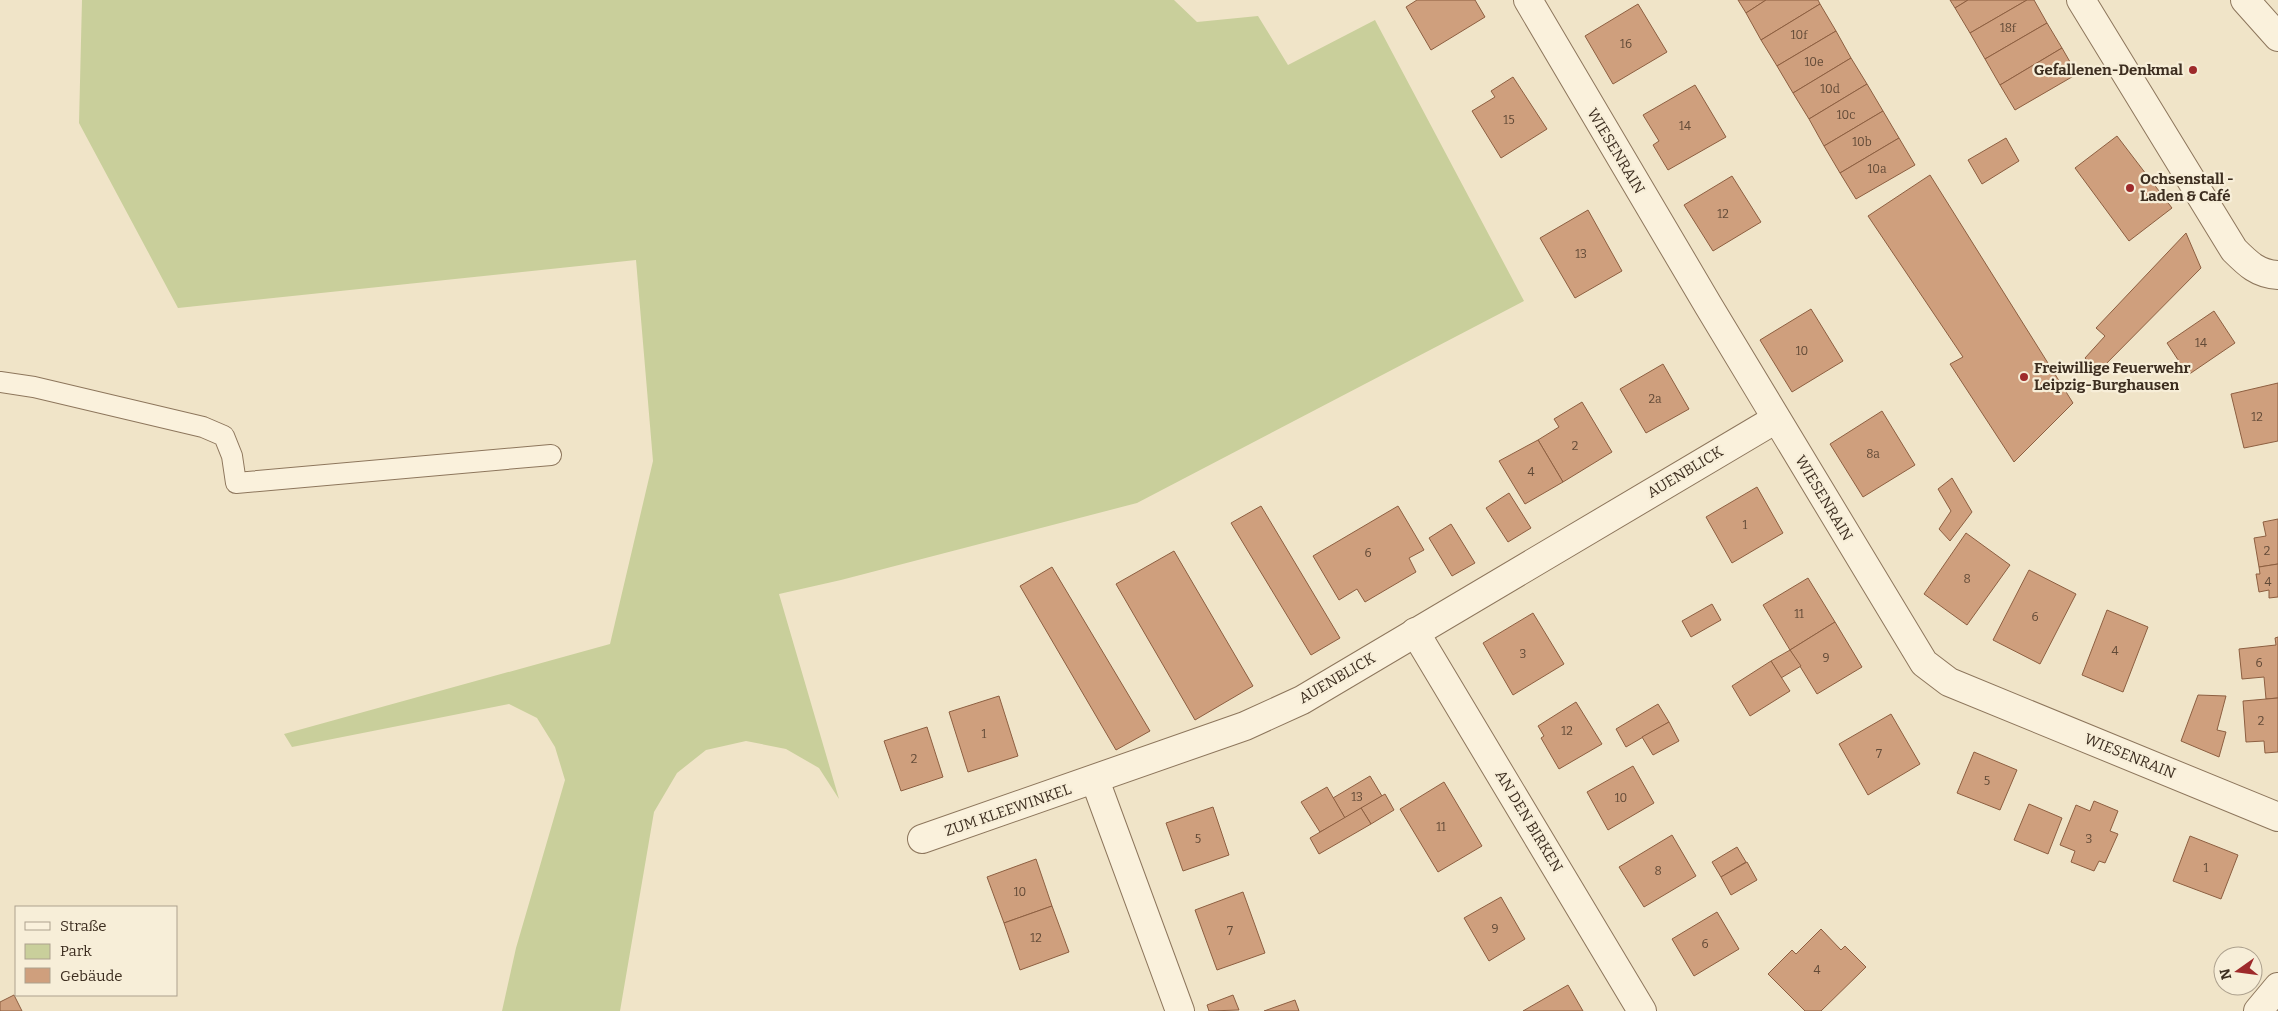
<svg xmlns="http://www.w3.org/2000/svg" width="2278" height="1011" font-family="Bitter,serif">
	<rect width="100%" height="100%" fill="#f0e4c8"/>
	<!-- green -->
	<polygon fill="#c9cf9b" points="82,0 1174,0 1197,22 1258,16 1288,65 1375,20 1524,301 1137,503 841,580 779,594 839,799 819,768 786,749 746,741 706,750 677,773 654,812 620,1011 502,1011 516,948 565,780 555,747 537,718 509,704 292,747 284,734 610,644 653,461 636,260 178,308 79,123"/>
	<!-- building -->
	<g fill="#cf9f7d" stroke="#8d5f41">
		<polygon points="1417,0 1475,0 1485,17 1431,50 1406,7"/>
		<polygon points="1738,0 1766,0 1746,13"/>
		<polygon points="1766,0 1818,0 1820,4 1761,40 1746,13"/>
		<polygon points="1950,0 1968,0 1955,8"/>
		<polygon points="1968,0 2027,0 1970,33 1955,8"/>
		<polygon points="2027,0 2034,0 2047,23 1985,59 1970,33"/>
		<polygon points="1638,4 1667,52 1613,84 1585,36"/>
		<polygon points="1820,4 1836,31 1777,66 1761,40"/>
		<polygon points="2047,23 2062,48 2000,85 1985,59"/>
		<polygon points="1836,31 1851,58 1793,93 1777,66"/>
		<polygon points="2062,48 2077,74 2015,110 2000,85"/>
		<polygon points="1851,58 1867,84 1809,119 1793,93"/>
		<polygon points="1513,77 1547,129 1501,158 1472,111 1495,97 1491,91"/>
		<polygon points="1867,84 1883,111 1824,146 1809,119"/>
		<polygon points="1695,85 1726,137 1668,170 1653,145 1659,141 1643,115"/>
		<polygon points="1883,111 1899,138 1840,173 1824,146"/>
		<polygon points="2117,136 2172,208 2129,241 2075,168"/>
		<polygon points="1899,138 1915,165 1856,199 1840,173"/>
		<polygon points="2006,138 2019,161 1982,184 1968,160"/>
		<polygon points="1930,175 2073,403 2014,462 1950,364 1963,357 1868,216"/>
		<polygon points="1732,176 1761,222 1713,251 1684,205"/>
		<polygon points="1588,210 1622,271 1575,298 1540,238"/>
		<polygon points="2186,233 2201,268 2098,372 2085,358 2105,336 2096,328"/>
		<polygon points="1811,309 1843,361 1792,392 1760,340"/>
		<polygon points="2214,311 2235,343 2188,375 2167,343"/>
		<polygon points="1663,364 1689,409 1646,433 1620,389"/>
		<polygon points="2278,383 2278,441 2244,448 2231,394"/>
		<polygon points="1582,402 1612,452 1563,482 1538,440 1559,427 1554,419"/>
		<polygon points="1882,411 1915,465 1863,497 1830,444"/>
		<polygon points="1538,440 1563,482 1525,504 1499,461"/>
		<polygon points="1952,478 1972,512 1950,541 1939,529 1951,511 1938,489"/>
		<polygon points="1757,487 1783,533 1732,563 1706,517"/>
		<polygon points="1509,493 1531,528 1508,542 1486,508"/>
		<polygon points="1261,506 1340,638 1311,655 1231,523"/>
		<polygon points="1398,506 1424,550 1409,558 1416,572 1365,602 1357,589 1339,600 1313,556"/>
		<polygon points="2278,519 2278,564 2259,567 2254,538 2266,536 2263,522"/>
		<polygon points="1451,524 1475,563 1452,576 1429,538"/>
		<polygon points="1966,533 2010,565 1967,625 1924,594"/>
		<polygon points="1174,551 1253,686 1195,720 1116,584"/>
		<polygon points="2278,564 2278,597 2269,598 2269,590 2259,592 2256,574 2260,574 2259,567"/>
		<polygon points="1052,567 1150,731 1116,750 1020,586"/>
		<polygon points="2029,570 2076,594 2040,664 1993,640"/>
		<polygon points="1808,578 1835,622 1790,650 1763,605"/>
		<polygon points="1712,604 1721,620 1691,637 1682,621"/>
		<polygon points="2107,610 2148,627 2123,692 2082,675"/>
		<polygon points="1533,613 1564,664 1513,695 1483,643"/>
		<polygon points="1835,622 1862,667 1817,694 1790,650"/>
		<polygon points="2278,637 2278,698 2266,699 2264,677 2242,679 2239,649 2276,645 2275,638"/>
		<polygon points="1790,650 1801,666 1781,678 1771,661"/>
		<polygon points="1771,661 1790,691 1750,716 1732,686"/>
		<polygon points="2198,695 2226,696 2217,730 2226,732 2219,757 2181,741"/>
		<polygon points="999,696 1018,756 968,772 949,712"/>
		<polygon points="2278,698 2278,752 2265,753 2264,741 2246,742 2243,701"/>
		<polygon points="1576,702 1602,744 1559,769 1541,738 1544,736 1538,726"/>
		<polygon points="1658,704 1669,722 1626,747 1616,729"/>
		<polygon points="1891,714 1920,764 1868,795 1839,744"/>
		<polygon points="1669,722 1679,741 1653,755 1642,737"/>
		<polygon points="927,727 943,777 901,791 884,741"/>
		<polygon points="1974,752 2017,770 2000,810 1957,793"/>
		<polygon points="1633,766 1654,803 1608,830 1587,792"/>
		<polygon points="1370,776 1382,796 1345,818 1333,798"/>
		<polygon points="1444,782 1482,846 1438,872 1400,809"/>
		<polygon points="1327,787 1345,818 1320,832 1301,802"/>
		<polygon points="1385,794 1394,810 1371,824 1361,808"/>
		<polygon points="2094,801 2118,811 2110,831 2118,834 2105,863 2099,861 2094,871 2071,862 2075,851 2060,845 2076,805 2090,811"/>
		<polygon points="2029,804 2062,818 2048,854 2014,840"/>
		<polygon points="1213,807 1229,855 1183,871 1166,823"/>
		<polygon points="1361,808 1371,824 1319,854 1310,838"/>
		<polygon points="1672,835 1696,876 1644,907 1619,867"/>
		<polygon points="2190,836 2238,855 2221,899 2173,881"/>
		<polygon points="1737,847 1746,862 1721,877 1712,862"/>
		<polygon points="1036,859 1052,906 1004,923 987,877"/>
		<polygon points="1747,862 1757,880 1731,895 1721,877"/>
		<polygon points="1243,892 1265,953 1217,970 1195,910"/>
		<polygon points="1501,897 1525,939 1489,961 1464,918"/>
		<polygon points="1052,906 1069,952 1020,970 1004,923"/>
		<polygon points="1717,912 1739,949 1694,976 1672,939"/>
		<polygon points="1821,929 1841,950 1845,946 1866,967 1821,1011 1805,1011 1768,974 1792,950 1796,954"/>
		<polygon points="1568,985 1583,1011 1523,1011"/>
		<polygon points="14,995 22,1011 0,1011 0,1002"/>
		<polygon points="1233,995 1239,1010 1209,1011 1207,1005"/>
		<polygon points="1295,1000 1299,1011 1264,1011"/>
	</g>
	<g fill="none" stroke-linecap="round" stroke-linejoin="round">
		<!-- lane casing -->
		<g stroke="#8d765c" stroke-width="22">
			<polyline id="lane" points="0,382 34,387 203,427 224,436 232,456 236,483 551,455"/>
		</g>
		<!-- street casing -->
		<g stroke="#8d765c" stroke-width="30">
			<g id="street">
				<polyline points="1528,0 1708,305 1924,663 1949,682 2278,817"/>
				<path d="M2081,0L2234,250C2248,264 2258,274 2278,275"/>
				<polyline points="2245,0 2278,37"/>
				<polyline points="1415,632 1642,1011"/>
				<polyline points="1095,780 1180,1011"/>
				<polyline points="922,839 1245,726 1302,700 1776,419"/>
				<polyline points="2258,1011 2278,987"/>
			</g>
		</g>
		<!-- lane -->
		<use href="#lane" stroke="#faf1dc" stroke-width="20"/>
		<!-- street -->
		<use href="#street" stroke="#faf1dc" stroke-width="28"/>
	</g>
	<!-- markers -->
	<g fill="#9e2a2b" stroke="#f7eed8" stroke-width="2">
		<circle cx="2193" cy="70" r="5"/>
		<circle cx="2130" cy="188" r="5"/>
		<circle cx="2024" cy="377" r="5"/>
	</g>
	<g text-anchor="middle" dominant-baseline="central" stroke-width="4.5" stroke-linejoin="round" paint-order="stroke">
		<!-- number labels -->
		<g font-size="12" fill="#624a37">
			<text x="2008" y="28">18f</text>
			<text x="1799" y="35">10f</text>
			<text x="1626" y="44">16</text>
			<text x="1814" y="62">10e</text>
			<text x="1830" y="89">10d</text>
			<text x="1846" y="115">10c</text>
			<text x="1509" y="120">15</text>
			<text x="1685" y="126">14</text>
			<text x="1862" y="142">10b</text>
			<text x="1877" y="169">10a</text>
			<text x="1723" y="214">12</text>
			<text x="1581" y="254">13</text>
			<text x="2201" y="343">14</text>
			<text x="1802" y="351">10</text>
			<text x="1655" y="399">2a</text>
			<text x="2257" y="417">12</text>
			<text x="1575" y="446">2</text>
			<text x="1873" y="454">8a</text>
			<text x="1531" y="472">4</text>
			<text x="1745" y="525">1</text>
			<text x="2267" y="551">2</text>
			<text x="1368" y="553">6</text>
			<text x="1967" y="579">8</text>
			<text x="2268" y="582">4</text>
			<text x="1799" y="614">11</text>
			<text x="2035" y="617">6</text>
			<text x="2115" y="651">4</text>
			<text x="1523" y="654">3</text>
			<text x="1826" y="658">9</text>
			<text x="2259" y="663">6</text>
			<text x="2261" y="721">2</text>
			<text x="1567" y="731">12</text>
			<text x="984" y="734">1</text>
			<text x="1879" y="754">7</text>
			<text x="914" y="759">2</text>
			<text x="1987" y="781">5</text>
			<text x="1357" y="797">13</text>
			<text x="1621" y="798">10</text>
			<text x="1441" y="827">11</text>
			<text x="1198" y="839">5</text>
			<text x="2089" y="839">3</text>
			<text x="2206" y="868">1</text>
			<text x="1658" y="871">8</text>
			<text x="1020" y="892">10</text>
			<text x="1495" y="929">9</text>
			<text x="1230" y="931">7</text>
			<text x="1036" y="938">12</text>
			<text x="1705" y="944">6</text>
			<text x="1817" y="970">4</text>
		</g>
		<!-- poi labels -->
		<g font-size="15" font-weight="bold" fill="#3d2e20" stroke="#f7eed8" text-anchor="start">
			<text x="2183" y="70" text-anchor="end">Gefallenen-Denkmal</text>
			<text x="2140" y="179">Ochsenstall -<tspan x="2140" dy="17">Laden &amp; Café</tspan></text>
			<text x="2034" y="368">Freiwillige Feuerwehr<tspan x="2034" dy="17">Leipzig-Burghausen</tspan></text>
		</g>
		<!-- street labels -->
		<g font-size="15" fill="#3d2e20" stroke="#f7eed8">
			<text transform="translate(1616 151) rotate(59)">WIESENRAIN</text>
			<text transform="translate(1685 472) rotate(-31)">AUENBLICK</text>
			<text transform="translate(1824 498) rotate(59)">WIESENRAIN</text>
			<text transform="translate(1337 678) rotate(-30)">AUENBLICK</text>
			<text transform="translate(2130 756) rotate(22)">WIESENRAIN</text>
			<text transform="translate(1008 810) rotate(-19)">ZUM KLEEWINKEL</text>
			<text transform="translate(1529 821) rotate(59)">AN DEN BIRKEN</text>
		</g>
	</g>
	<!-- legend -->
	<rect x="15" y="906" width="162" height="90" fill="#f7eed8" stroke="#ada18e"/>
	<rect x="25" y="922" width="25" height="8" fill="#faf1dc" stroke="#ada18e"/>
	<text x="60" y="931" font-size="15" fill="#3d2e20">Straße</text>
	<rect x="25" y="944" width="25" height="15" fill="#c9cf9b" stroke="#ada18e"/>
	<text x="60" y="956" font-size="15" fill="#3d2e20">Park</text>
	<rect x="25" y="968" width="25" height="15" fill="#cf9f7d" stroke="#ada18e"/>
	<text x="60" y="981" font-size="15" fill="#3d2e20">Gebäude</text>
	<!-- north arrow -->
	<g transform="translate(2238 971) rotate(256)"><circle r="24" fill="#f7eed8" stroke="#ada18e"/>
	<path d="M0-4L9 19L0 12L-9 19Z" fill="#9e2a2b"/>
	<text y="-8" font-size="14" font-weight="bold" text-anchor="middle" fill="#3d2e20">N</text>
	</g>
</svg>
